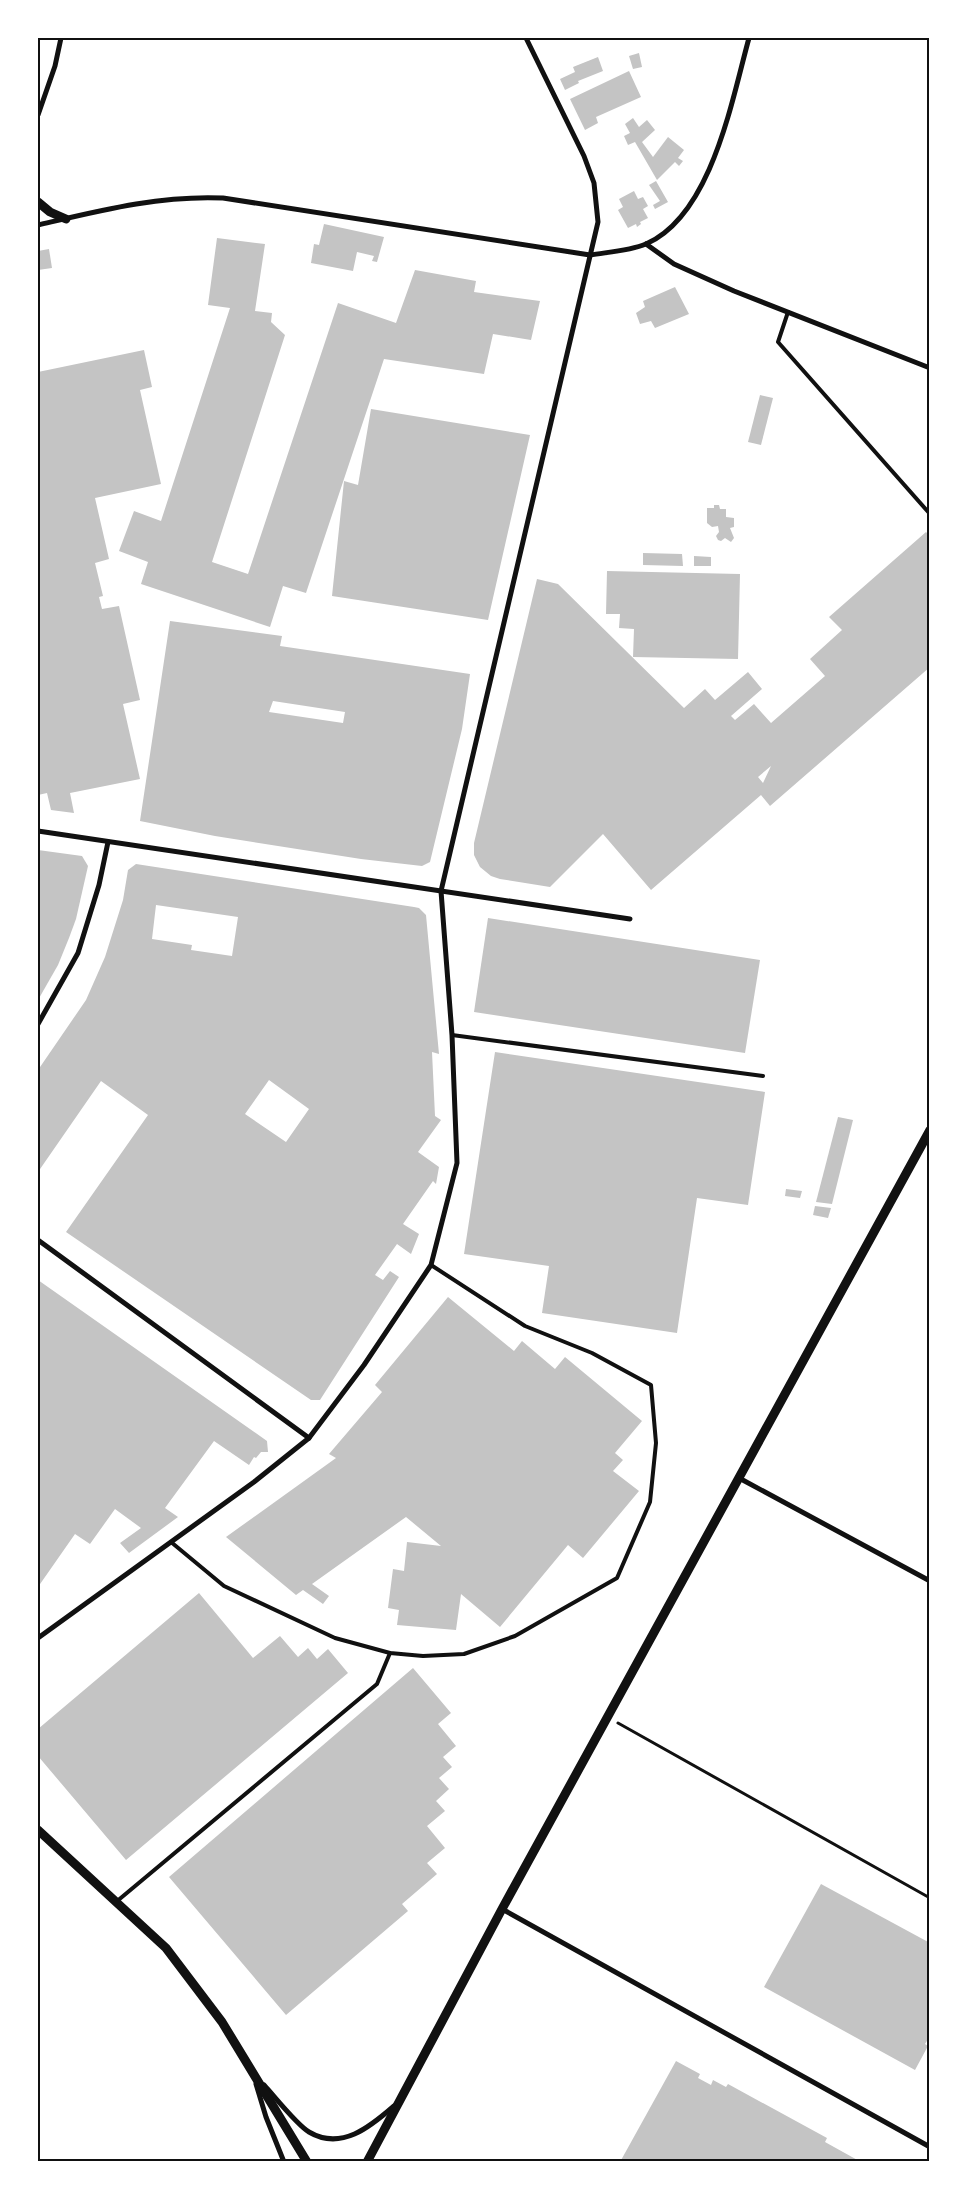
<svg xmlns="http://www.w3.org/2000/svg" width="967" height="2199" font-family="Signika,sans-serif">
	<rect width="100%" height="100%" fill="#fff"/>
	<!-- building -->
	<g fill="#c4c4c4" fill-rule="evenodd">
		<polygon points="639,53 642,67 633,69 629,56"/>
		<polygon points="598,57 603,71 578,81 579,83 565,90 560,79 575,72 573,67"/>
		<polygon points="629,71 641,97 596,117 598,123 585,130 570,99"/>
		<polygon points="633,118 639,127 647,120 655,130 642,142 653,157 668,137 684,150 678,158 683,161 679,166 675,162 657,180 635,142 628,145 624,136 630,133 625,124"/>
		<polygon points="656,181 668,202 655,209 653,205 660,201 649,185"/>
		<polygon points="634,191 638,199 643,197 648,206 643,209 648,218 640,222 641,224 637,227 636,224 628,228 618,210 623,207 619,199"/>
		<polygon points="324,224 384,237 377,262 372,261 374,256 357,252 353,271 311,263 314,244 319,245"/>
		<polygon points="217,238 265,244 255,311 272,313 271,322 285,335 212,562 248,574 338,303 396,323 415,270 476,281 474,292 540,301 531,340 493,334 484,374 384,359 306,593 283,586 270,627 141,584 148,562 119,551 134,511 161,521 230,308 208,305"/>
		<polygon points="49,249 52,268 38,270 38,251"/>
		<polygon points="675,287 689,314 655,328 651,321 640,324 636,313 645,307 643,301"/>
		<polygon points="144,350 152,387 140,390 161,484 95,498 109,559 95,563 103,596 99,597 102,609 119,606 140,700 123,704 140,779 70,793 74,813 51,810 47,793 38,795 38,372"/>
		<polygon points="760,395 773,398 761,445 748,442"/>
		<polygon points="371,409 530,435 488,620 332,596 344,481 358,485"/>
		<polygon points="714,505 719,505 720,509 726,509 726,517 734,518 734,527 730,528 734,538 731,542 725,538 721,541 718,540 716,536 719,532 718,526 712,527 707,523 707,508 714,508"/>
		<path d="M926,532L930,536V667L770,806L761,795L651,890L603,834L550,887L500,879L491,876L480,867L474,855V843L537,579L558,584L684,708L705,689L715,700L748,672L762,689L731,716L735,720L754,704L771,723L825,676L810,659L842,630L829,617ZM771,766L763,783L758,777Z"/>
		<polygon points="643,553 682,554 683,566 643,565"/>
		<polygon points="694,556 711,557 711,566 694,566"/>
		<polygon points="607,571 740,574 738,659 633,657 634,629 619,628 620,614 606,614"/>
		<path d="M170,621L282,636L280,646L470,674L462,729L430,862L422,866L361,859L215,836L140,821ZM273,701L345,712L343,723L269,712Z"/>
		<polygon points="38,850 82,856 88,866 76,919 69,938 58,965 38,1000"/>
		<path d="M136,864L414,907L419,908L426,915L439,1054L432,1052L435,1116L441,1120L418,1152L439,1167L436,1184L433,1181L403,1224L419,1234L411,1254L397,1244L375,1275L383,1280L390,1271L399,1277L320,1400H311L66,1232L148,1115L101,1081L38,1172V1070L86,1000L105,957L123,900L128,870ZM156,905L238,917L232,956L191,950L192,945L152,939ZM269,1080L309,1109L286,1142L245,1114Z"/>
		<polygon points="488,918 760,960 745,1053 474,1012"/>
		<polygon points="495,1052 765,1092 748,1205 697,1198 677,1333 542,1313 549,1266 464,1254"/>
		<polygon points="838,1117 853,1120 832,1204 816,1202"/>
		<polygon points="786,1189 802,1191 800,1198 785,1196"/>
		<polygon points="815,1206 831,1208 828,1218 813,1215"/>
		<polygon points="38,1280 267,1441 268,1452 261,1452 256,1458 254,1457 249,1465 214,1441 165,1508 178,1517 129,1553 120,1543 141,1528 115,1509 90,1544 75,1534 38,1587"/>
		<polygon points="448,1297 514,1351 522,1341 555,1369 565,1357 642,1421 615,1453 623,1460 613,1471 639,1491 583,1558 568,1545 500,1627 461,1594 456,1630 397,1625 399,1610 388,1608 393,1569 404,1571 407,1542 441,1546 406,1517 312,1584 329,1596 323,1604 303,1590 296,1595 226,1537 336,1458 329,1454 382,1392 375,1385"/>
		<polygon points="199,1593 253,1658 280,1636 298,1657 308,1648 317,1659 328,1649 348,1673 126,1860 38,1756 38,1729"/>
		<polygon points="413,1668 451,1713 438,1724 456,1746 443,1757 452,1767 439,1778 449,1789 436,1801 445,1811 427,1826 445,1848 427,1863 437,1874 402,1904 408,1911 286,2015 169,1877"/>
		<polygon points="821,1884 930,1943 930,2036 925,2044 928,2046 915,2070 764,1987"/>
		<polygon points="676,2061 700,2074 698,2078 711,2085 713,2080 726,2087 728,2084 827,2138 825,2142 861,2162 620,2162"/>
	</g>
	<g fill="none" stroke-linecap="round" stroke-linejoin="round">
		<!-- path -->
		<polyline stroke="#111" stroke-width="3" points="618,1723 930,1898"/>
		<!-- service -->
		<g stroke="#111" stroke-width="4">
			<polyline points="788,312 778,342 930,514"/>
			<polyline points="452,1035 763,1076"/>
			<polyline points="171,1542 224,1586 335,1638 390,1653 423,1656 464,1654 515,1636 617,1578 650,1502 656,1443 651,1385 592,1353 525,1326 431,1265"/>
			<polyline points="116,1902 377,1684 390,1653"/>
		</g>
		<!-- minor -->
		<g stroke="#111" stroke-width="5">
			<polyline points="38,115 55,66 61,38"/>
			<path d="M38,225C98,211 160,195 223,198L590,255C608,252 629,251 646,244C712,215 732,99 749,38"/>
			<polyline points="646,244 674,264 734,291 930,368"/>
			<polyline points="38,831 630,919"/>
			<polyline points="38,1024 78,953 99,885 108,842"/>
			<polyline points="38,1240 309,1438"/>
			<polyline points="739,1478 930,1581"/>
			<polyline points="38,1638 254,1482 309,1438 364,1365 431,1265 457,1163 452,1035 441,891 598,222 594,183 584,156 526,38"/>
			<polyline points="502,1909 930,2147"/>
			<polyline points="256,2084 266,2117 284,2162"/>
			<path d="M264,2085C275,2097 297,2125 309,2132C341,2151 370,2127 394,2106"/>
		</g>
		<!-- tertiary -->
		<g stroke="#111" stroke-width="9">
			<polyline points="38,202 50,212 66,219"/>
			<polyline points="38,1830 166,1948 222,2022 307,2162"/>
			<polyline points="367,2162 502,1909 930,1130"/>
		</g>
	</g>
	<!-- border -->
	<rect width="967" height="2199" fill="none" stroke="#ffffff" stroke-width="78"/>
	<rect x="39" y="39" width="889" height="2121" fill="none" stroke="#111" stroke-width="2"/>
</svg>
